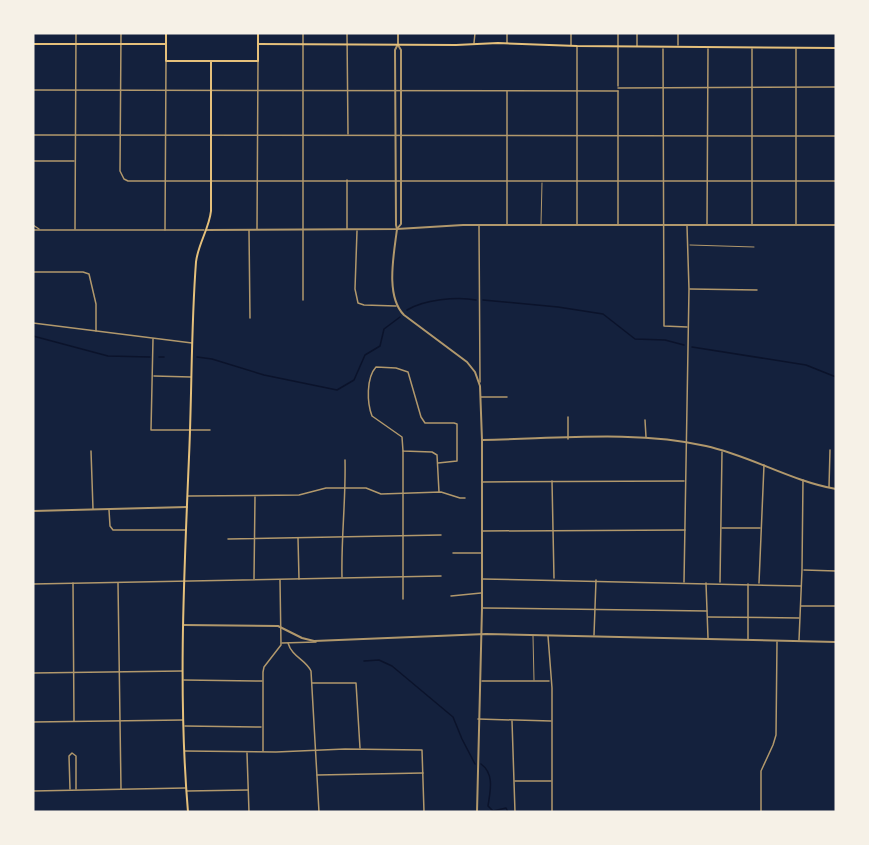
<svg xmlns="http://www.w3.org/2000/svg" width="869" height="845" font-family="'Fira Sans Condensed',sans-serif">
	<rect width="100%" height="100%" fill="#14213d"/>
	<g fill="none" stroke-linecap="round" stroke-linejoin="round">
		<!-- stream -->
		<g stroke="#0b132b" stroke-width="1.5">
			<polyline points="483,300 558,307 603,314 635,339 665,340 684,345"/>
			<path d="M407,310C423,300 457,296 476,300"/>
			<polyline points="33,336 108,356 150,357"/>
			<polyline points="692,347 806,365 836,377"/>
			<polyline points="159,357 164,357"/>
			<polyline points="197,357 212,359 264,375 337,390 354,380 365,355 380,346 384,329 400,317"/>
			<polyline points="364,661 379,660 392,666 453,717 462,739 475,764"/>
			<path d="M481,764C495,774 490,792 488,806L493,811L506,808L508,812"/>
		</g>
		<!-- service -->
		<g stroke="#b1986c" stroke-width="1">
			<polyline points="541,224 542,183"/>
			<polyline points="690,245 754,247"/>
			<polyline points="533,636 534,680"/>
		</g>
		<!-- minor -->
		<g stroke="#b1986c" stroke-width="1.5">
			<polyline points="121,33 120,171 124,179 128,181 836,181"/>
			<polyline points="303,33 303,300"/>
			<polyline points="347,33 348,134"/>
			<polyline points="637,33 637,46"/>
			<polyline points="678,33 678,45"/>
			<polyline points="474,43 475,33"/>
			<polyline points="507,43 507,33"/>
			<polyline points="571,45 571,33"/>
			<polyline points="577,46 577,224"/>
			<polyline points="663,49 664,326 687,327"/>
			<polyline points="796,49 796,224"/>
			<polyline points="618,86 618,33"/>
			<polyline points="618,88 836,87"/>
			<polyline points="33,90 618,91"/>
			<polyline points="33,135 836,136"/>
			<polyline points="33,161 74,161"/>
			<polyline points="347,180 347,229"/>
			<polyline points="507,224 507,91"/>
			<polyline points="618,224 618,91"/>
			<polyline points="707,224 708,49"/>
			<polyline points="752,224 752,49"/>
			<polyline points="33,225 39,229"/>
			<polyline points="479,225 480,382"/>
			<polyline points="75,229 76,33"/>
			<polyline points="257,229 258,61"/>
			<polyline points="33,230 204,230"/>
			<polyline points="165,230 166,62"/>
			<polyline points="249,230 250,318"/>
			<polyline points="357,231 355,289 358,303 364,305 396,306"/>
			<polyline points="33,272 83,272 89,274 96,304 96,331"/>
			<polyline points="690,289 757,290"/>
			<polyline points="33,323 192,343"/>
			<polyline points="153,339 151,430 210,430"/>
			<polyline points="154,376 191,377"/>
			<polyline points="481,397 507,397"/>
			<polyline points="645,420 646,437"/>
			<polyline points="568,439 568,417"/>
			<polyline points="91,451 93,509"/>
			<path d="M438,463L457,461V424L454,423H425L421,417L408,372L396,368L376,367C366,378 367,403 372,416L402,437L403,451L432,452L437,455L439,492"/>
			<polyline points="552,481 554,578"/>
			<polyline points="482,482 684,481"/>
			<polyline points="829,487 830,450"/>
			<polyline points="188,496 299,495 326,488 366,488 381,494 441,492 460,498 465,498"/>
			<polyline points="109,510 110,526 113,530 186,530"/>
			<polyline points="722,528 760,528"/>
			<polyline points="483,531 685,530"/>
			<polyline points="298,538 299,579"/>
			<polyline points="228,539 441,535"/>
			<polyline points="453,553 481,553"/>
			<polyline points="804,570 836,571"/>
			<path d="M342,577C341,538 346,500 345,460"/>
			<polyline points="254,579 255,497"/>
			<polyline points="482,579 801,586"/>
			<polyline points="684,582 689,289 687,226"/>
			<polyline points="720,582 722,452"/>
			<polyline points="73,583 74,721"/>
			<polyline points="118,583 121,789"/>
			<polyline points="706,583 708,638"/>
			<polyline points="759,583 764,465"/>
			<polyline points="33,584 441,576"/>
			<polyline points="451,596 481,593"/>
			<polyline points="403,599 403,451"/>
			<polyline points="801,606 836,606"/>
			<polyline points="483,608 707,611"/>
			<polyline points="708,617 799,618"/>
			<polyline points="594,635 596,580"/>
			<polyline points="548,636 552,688 552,812"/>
			<polyline points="748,639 748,584"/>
			<polyline points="799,640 802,570 803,480"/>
			<polyline points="282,643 316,642"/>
			<path d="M288,643C292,657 305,659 311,671L319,812"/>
			<polyline points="33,673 182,671"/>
			<polyline points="184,680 262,681"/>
			<polyline points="482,681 549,681"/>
			<polyline points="312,683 356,683 360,748"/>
			<polyline points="478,719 551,721"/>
			<polyline points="512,721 515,812"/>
			<polyline points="33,722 183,720"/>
			<polyline points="185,726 261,727"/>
			<polyline points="185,751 276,752 345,749 422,750 424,812"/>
			<polyline points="263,751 263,672 264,667 281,645 280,580"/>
			<polyline points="247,753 249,812"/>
			<polyline points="317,775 423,773"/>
			<polyline points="515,781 551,781"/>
			<polyline points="70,789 69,756 72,753 76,756 76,789"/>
			<polyline points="33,791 185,788"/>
			<polyline points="187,791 248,790"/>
			<polyline points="761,812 761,771 773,745 776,735 777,642"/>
		</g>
		<!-- tertiary -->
		<g stroke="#b1986c" stroke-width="2">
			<path d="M398,33V44L395,50L396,225L397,229C394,254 385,296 404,315L467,362L475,372L480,386L482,440V608L477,812"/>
			<polyline points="397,229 401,224 401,50 398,45"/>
			<polyline points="206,230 397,229 463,225 836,225"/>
			<path d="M482,440C555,439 635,430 706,446C751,456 791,481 836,489"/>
			<polyline points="33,511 187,507"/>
			<polyline points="184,625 278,626 302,638 314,641 486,634 836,642"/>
		</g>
		<!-- secondary -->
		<g stroke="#e5c07b" stroke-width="2">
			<polyline points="166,33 166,61 258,61 258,33"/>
			<polyline points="33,44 165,44"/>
			<polyline points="258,44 456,45 498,43 577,46 836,48"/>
			<path d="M188,812C178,695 184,575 189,457C192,392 191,327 196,262C198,244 209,229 211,211V61"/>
		</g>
	</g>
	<!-- border -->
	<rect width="869" height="845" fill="none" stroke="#f6f1e7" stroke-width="69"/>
</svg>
